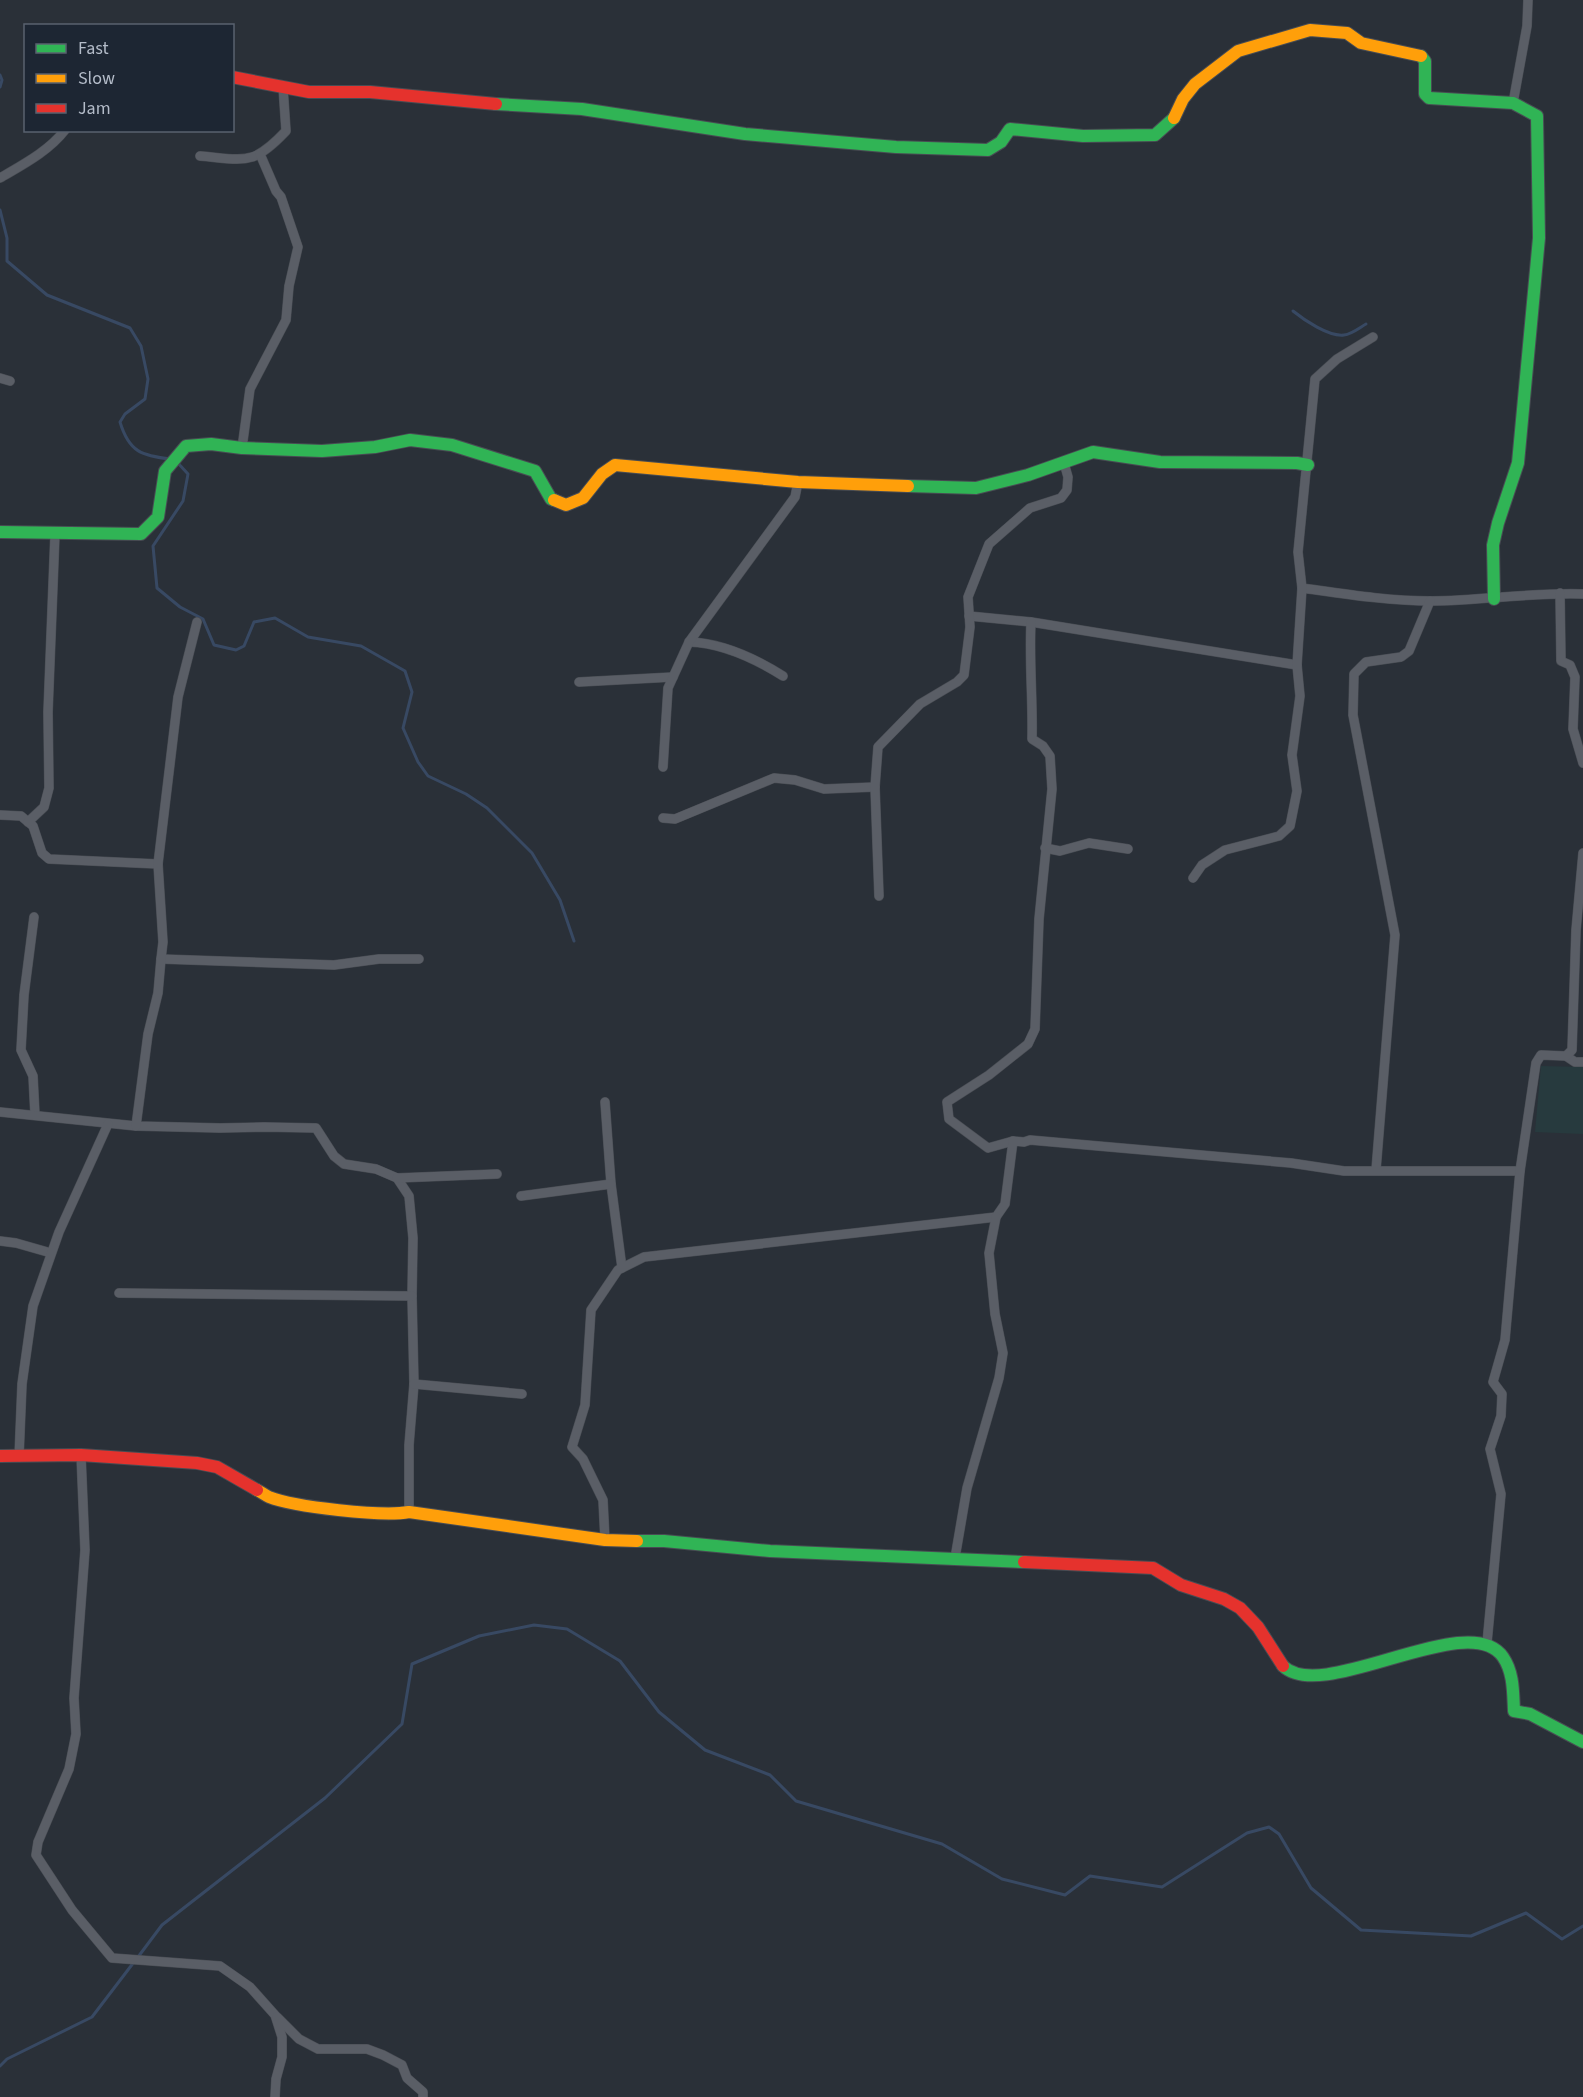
<svg xmlns="http://www.w3.org/2000/svg" width="1583" height="2097" font-family="'Source Sans 3',sans-serif">
	<rect width="100%" height="100%" fill="#2a3038"/>
	<!-- garden -->
	<polygon fill="#273a3e" points="1541,1066 1583,1067 1583,1134 1535,1132"/>
	<g fill="none" stroke-linecap="round" stroke-linejoin="round">
		<!-- stream -->
		<g stroke="#384963" stroke-width="3">
			<polyline points="0,75 2,80 0,87"/>
			<path d="M0,210L7,238V261L47,295L130,328L141,346L148,379L145,399L125,414L120,422C129,452 142,456 171,459"/>
			<path d="M1293,311C1304,320 1329,337 1344,335C1352,334 1359,328 1366,324"/>
			<polyline points="177,462 188,474 183,501 153,546 157,588 180,607 203,619 214,645 236,650 244,646 254,622 275,618 308,637 361,646 405,671 412,692 403,728 418,762 428,776 466,794 487,808 532,853 560,900 574,941"/>
			<polyline points="138,1957 162,1925 325,1798 402,1724 412,1664 479,1636 534,1625 567,1629 620,1661 659,1712 705,1750 770,1775 796,1801 942,1844 1002,1879 1065,1895 1090,1876 1162,1887 1247,1833 1269,1827 1279,1834 1311,1888 1361,1930 1471,1936 1526,1913 1562,1939 1583,1926"/>
			<polyline points="0,2066 7,2059 92,2017 134,1962"/>
		</g>
		<!-- street casing -->
		<g stroke="#484c53" stroke-width="10">
			<g id="street">
				<polyline points="1513,103 1527,26 1528,0"/>
				<path d="M200,156C246,160 253,166 286,131L283,87"/>
				<path d="M0,178C22,165 49,151 65,130"/>
				<polyline points="0,378 10,381"/>
				<polyline points="242,448 250,389 286,320 289,286 298,247 281,197 276,191 260,154"/>
				<path d="M1302,588C1345,594 1388,601 1431,601C1482,601 1532,592 1583,594"/>
				<polyline points="1560,593 1561,661 1570,665 1575,677 1573,729 1583,763"/>
				<polyline points="969,616 1031,622 1297,665"/>
				<path d="M689,642C722,643 756,659 783,676"/>
				<polyline points="579,682 673,677"/>
				<polyline points="663,767 668,688 689,642 795,497 798,482"/>
				<polyline points="0,815 21,816 33,826 42,853 49,859 158,864"/>
				<polyline points="663,818 675,819 774,778 795,780 824,789 875,787"/>
				<polyline points="28,822 44,807 49,788 48,712 55,534"/>
				<polyline points="1045,848 1060,851 1089,843 1128,849"/>
				<polyline points="1193,878 1202,865 1225,850 1279,836 1290,826 1297,791 1292,755 1300,696 1297,665 1302,588 1298,552 1315,379 1337,359 1373,337"/>
				<polyline points="879,896 875,787 878,747 920,704 957,682 964,675 970,627 968,597 989,544 1030,508 1061,498 1067,490 1068,477 1064,463"/>
				<polyline points="34,917 24,995 21,1050 33,1076 35,1115"/>
				<polyline points="161,959 334,965 379,959 419,959"/>
				<polyline points="1566,1056 1575,1062 1583,1062"/>
				<polyline points="605,1102 611,1184 622,1268"/>
				<polyline points="0,1112 136,1126 220,1128 264,1127 316,1128 334,1156 344,1164 376,1169 397,1178 409,1196 413,1238 412,1296 414,1384 409,1445 409,1512"/>
				<polyline points="136,1126 148,1034 158,993 161,959 163,942 158,864 178,697 197,622"/>
				<path d="M1013,1141L988,1148L949,1119L947,1102L989,1075L1028,1044L1035,1029L1039,919L1052,789L1050,756L1043,746L1032,739C1033,700 1029,661 1031,622"/>
				<polyline points="1376,1170 1395,935 1353,715 1354,674 1366,662 1401,657 1409,651 1430,601"/>
				<polyline points="397,1178 497,1174"/>
				<polyline points="521,1196 611,1184"/>
				<polyline points="0,1241 16,1243 51,1253"/>
				<polyline points="119,1293 412,1296"/>
				<polyline points="414,1384 522,1394"/>
				<polyline points="81,1455 85,1550 74,1698 76,1734 69,1769 38,1842 36,1855 72,1910 112,1958 220,1966 250,1987 275,2015 282,2037 282,2057 276,2079 275,2097"/>
				<polyline points="19,1457 22,1384 33,1306 59,1232 108,1124"/>
				<polyline points="605,1540 603,1500 583,1459 572,1447 585,1405 591,1310 618,1270 644,1257 996,1217 1005,1204 1013,1141 1024,1142 1030,1140 1291,1163 1344,1171 1520,1171"/>
				<polyline points="955,1558 967,1488 999,1378 1003,1353 995,1314 989,1253 996,1217"/>
				<polyline points="1487,1643 1501,1494 1490,1449 1501,1416 1502,1394 1493,1382 1505,1340 1520,1171 1536,1063 1541,1055 1566,1056 1572,1050 1576,930 1583,853"/>
				<polyline points="277,2017 299,2039 318,2049 367,2049 383,2055 402,2065 407,2078 423,2092 423,2097"/>
			</g>
		</g>
		<!-- fast casing -->
		<g stroke="#484c53" stroke-width="14">
			<g id="fast">
				<polyline points="1421,56 1425,61 1425,94 1429,98 1513,103 1537,116 1539,238 1518,463 1498,523 1493,545 1494,599"/>
				<polyline points="496,104 582,109 745,134 896,147 988,150 1001,142 1010,129 1083,136 1155,135 1174,118"/>
				<polyline points="908,486 976,488 1028,475 1093,452 1160,462 1297,463 1308,465"/>
				<polyline points="0,532 141,534 158,517 165,471 186,446 211,444 242,448 322,451 375,447 410,440 452,445 535,471 551,499 554,500"/>
				<polyline points="637,1541 664,1541 770,1551 1024,1562"/>
				<path d="M1283,1666C1323,1705 1469,1607 1503,1657C1514,1673 1513,1693 1514,1711L1530,1714L1583,1742"/>
			</g>
		</g>
		<!-- slow casing -->
		<g stroke="#484c53" stroke-width="14">
			<g id="slow">
				<polyline points="1174,118 1183,99 1195,84 1238,51 1310,30 1347,33 1361,43 1421,56"/>
				<polyline points="554,500 566,505 583,498 602,474 615,465 798,482 908,486"/>
				<path d="M257,1490C261,1492 265,1495 269,1497C294,1507 383,1517 409,1512L605,1540L637,1541"/>
			</g>
		</g>
		<!-- jam casing -->
		<g stroke="#484c53" stroke-width="14">
			<g id="jam">
				<polyline points="232,77 309,92 370,92 496,104"/>
				<polyline points="0,1456 81,1455 197,1463 217,1467 257,1490"/>
				<polyline points="1024,1562 1153,1568 1181,1585 1224,1599 1240,1608 1258,1627 1283,1666"/>
			</g>
		</g>
		<!-- street -->
		<use href="#street" stroke="#5a5e66" stroke-width="9"/>
		<!-- fast -->
		<use href="#fast" stroke="#30b455" stroke-width="12"/>
		<!-- slow -->
		<use href="#slow" stroke="#ff9f0a" stroke-width="12"/>
		<!-- jam -->
		<use href="#jam" stroke="#e5322d" stroke-width="12"/>
	</g>
	<!-- legend -->
	<rect x="24" y="24" width="210" height="108" fill="#1d2633" stroke="#59626f" stroke-width="1.5"/>
	<rect x="36" y="44" width="30" height="9" fill="#30b455" stroke="#59626f" stroke-width="1.5"/>
	<text x="78" y="54" font-size="18" fill="#b4bcc9">Fast</text>
	<rect x="36" y="74" width="30" height="9" fill="#ff9f0a" stroke="#59626f" stroke-width="1.5"/>
	<text x="78" y="84" font-size="18" fill="#b4bcc9">Slow</text>
	<rect x="36" y="104" width="30" height="9" fill="#e5322d" stroke="#59626f" stroke-width="1.5"/>
	<text x="78" y="114" font-size="18" fill="#b4bcc9">Jam</text>
</svg>
